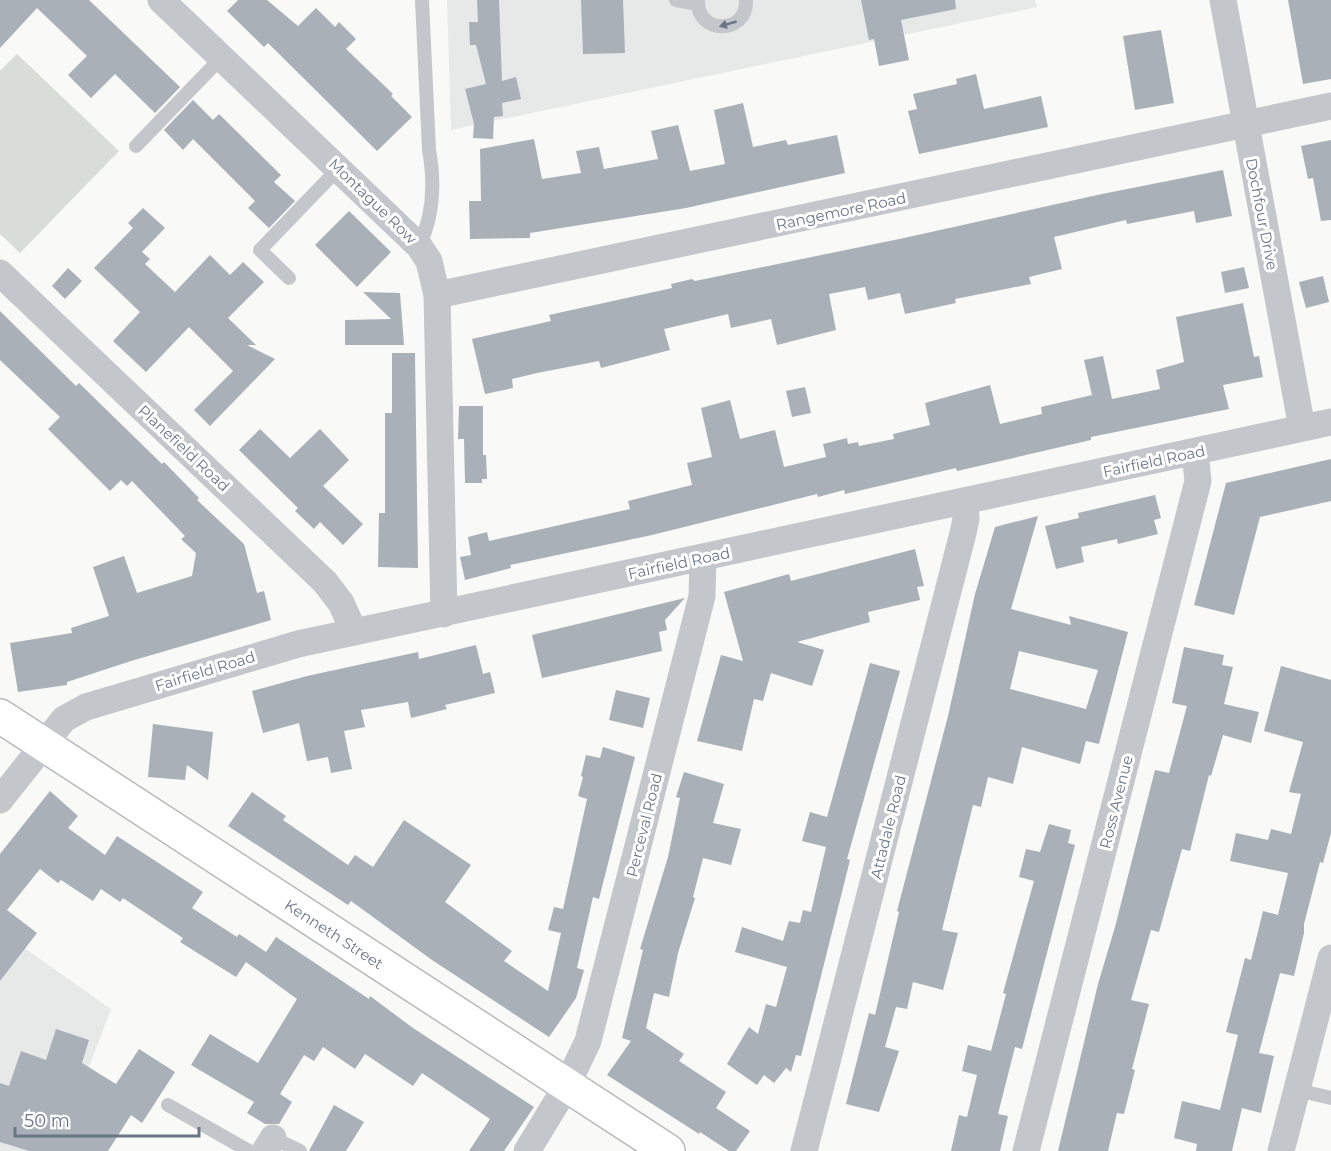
<svg xmlns="http://www.w3.org/2000/svg" width="1331" height="1151" font-family="Montserrat,sans-serif">
	<rect width="100%" height="100%" fill="#f9f9f7"/>
	<!-- built -->
	<g fill="#e7e8e8">
		<polygon points="447,0 1035,0 1037,7 451,130"/>
		<polygon points="13,940 111,1009 57,1151 0,1151 0,956"/>
	</g>
	<!-- green -->
	<polygon fill="#d8ded7" points="17,54 119,151 20,253 0,234 0,71"/>
	<!-- building -->
	<g fill="#aab0b7" fill-rule="evenodd">
		<polygon points="0,0 89,0 180,87 155,113 115,74 91,98 68,75 87,56 37,8 0,48"/>
		<polygon points="238,0 267,0 298,26 316,8 335,27 339,22 356,39 346,49 393,94 391,96 412,117 377,151 268,43 264,47 227,11"/>
		<polygon points="477,0 499,0 502,81 516,77 521,99 502,103 503,116 494,117 493,139 473,138 474,124 465,89 486,84 476,45 470,45 469,22 478,22"/>
		<polygon points="581,0 623,0 625,53 583,54"/>
		<polygon points="861,0 955,0 956,9 901,20 909,60 879,66 874,39 869,40"/>
		<polygon points="1288,0 1331,0 1331,79 1303,84"/>
		<polygon points="1161,30 1174,103 1135,110 1123,36"/>
		<polygon points="976,74 984,109 1041,96 1048,127 919,154 908,111 917,109 913,94 957,84 956,79"/>
		<polygon points="193,100 213,120 219,114 281,175 274,182 295,201 269,228 248,208 255,201 193,139 183,150 164,130"/>
		<polygon points="743,103 753,147 786,140 788,145 837,135 845,173 686,208 530,233 530,238 470,239 469,201 481,201 480,149 534,139 542,179 581,173 576,151 599,147 604,169 658,159 651,131 678,125 690,171 725,164 714,110"/>
		<polygon points="1331,140 1331,220 1321,221 1313,178 1308,179 1301,146"/>
		<polygon points="1223,170 1232,216 1196,223 1194,211 1127,224 1126,220 1054,237 1062,269 1029,277 1031,284 955,299 956,303 905,314 900,293 868,300 865,287 829,294 836,330 777,345 771,319 731,328 728,314 664,329 670,350 601,368 599,361 537,373 512,379 513,388 485,394 472,339 551,321 549,315 672,288 671,284 692,279 695,281 904,238 1102,194"/>
		<polygon points="143,208 165,228 142,252 150,259 145,264 175,292 210,255 230,275 243,262 264,282 228,318 256,345 247,345 275,359 210,426 194,410 233,371 189,327 146,372 113,341 140,312 94,268 133,228 128,223"/>
		<polygon points="349,211 391,252 357,287 315,245"/>
		<polygon points="1244,267 1249,288 1225,293 1221,272"/>
		<polygon points="68,268 82,281 65,299 52,286"/>
		<polygon points="1323,276 1329,302 1306,308 1299,282"/>
		<polygon points="363,292 400,293 404,345 345,345 345,320 391,319"/>
		<polygon points="1243,303 1254,357 1259,356 1263,377 1223,385 1229,409 1091,437 1091,440 957,471 956,468 845,494 844,490 818,497 817,494 652,535 510,565 511,568 465,580 460,557 471,555 468,537 487,532 489,541 630,509 628,501 692,485 687,463 712,457 701,408 730,400 740,439 775,430 784,467 826,457 823,444 847,438 848,444 858,442 859,446 894,439 893,434 930,425 925,403 990,385 1000,424 1042,414 1041,407 1092,395 1084,360 1103,356 1112,399 1160,389 1156,370 1184,362 1176,317"/>
		<polygon points="0,311 76,386 79,383 162,464 164,462 199,498 197,500 244,544 257,593 264,591 271,620 131,661 67,682 67,685 18,692 10,643 72,633 71,628 109,616 93,567 124,556 137,593 192,576 196,553 181,539 185,536 132,481 127,486 121,480 110,491 48,429 60,417 0,360"/>
		<polygon points="392,353 415,353 418,568 378,567 379,513 385,513 385,413 392,413"/>
		<polygon points="805,387 811,413 792,417 786,391"/>
		<polygon points="459,406 483,406 483,455 486,455 487,479 482,479 482,483 465,483 464,439 458,439"/>
		<polygon points="260,429 290,458 320,429 349,460 323,486 363,524 343,545 320,522 314,529 295,511 298,508 239,450"/>
		<polygon points="1331,459 1331,501 1260,517 1234,615 1194,605 1226,483"/>
		<polygon points="1155,495 1161,518 1154,520 1158,534 1118,544 1117,539 1081,547 1084,562 1056,569 1045,526 1079,518 1078,513"/>
		<path d="M1038,516L1011,609L1071,625L1069,616L1128,632L1099,744L1086,741L1080,764L1022,747L1013,784L988,777L981,807L973,805L942,930L958,933L943,990L913,982L907,1009L896,1007L885,1047L899,1051L879,1112L846,1104L869,1013L875,1015L899,912L897,911L948,716L975,594L995,527ZM1019,651L1098,670L1086,709L1010,689Z"/>
		<polygon points="915,549 924,586 917,587 920,600 868,612 870,622 797,642 824,650 812,686 771,673 763,701 754,699 742,751 697,741 721,655 743,661 724,592 789,574 791,581"/>
		<polygon points="685,598 665,620 667,630 659,632 662,651 542,678 532,635"/>
		<polygon points="476,645 483,674 490,672 495,693 445,705 447,709 411,718 408,702 361,710 365,727 344,731 352,769 331,773 328,757 307,761 299,723 263,733 252,691 307,676 418,652 419,659"/>
		<polygon points="1184,647 1224,655 1222,665 1233,667 1224,704 1259,712 1251,743 1223,735 1211,776 1209,775 1190,851 1182,849 1159,932 1151,930 1131,1000 1149,1004 1132,1069 1135,1070 1124,1114 1117,1113 1108,1151 1058,1151 1098,984 1115,927 1155,770 1169,773 1187,706 1172,703"/>
		<polygon points="870,663 900,671 847,859 850,860 801,1056 796,1055 791,1072 786,1068 774,1083 764,1075 757,1085 727,1064 749,1027 758,1034 766,1004 776,1007 787,967 735,952 742,927 783,941 789,921 800,923 803,910 811,912 826,847 802,841 810,812 827,817"/>
		<polygon points="1281,666 1331,680 1331,833 1323,863 1320,862 1304,924 1304,933 1294,976 1280,973 1259,1053 1274,1056 1261,1113 1242,1108 1232,1151 1196,1151 1197,1144 1174,1138 1182,1101 1220,1110 1238,1035 1226,1032 1245,958 1251,960 1263,911 1278,915 1288,873 1230,861 1236,833 1268,840 1271,829 1291,834 1301,794 1289,792 1303,742 1264,731"/>
		<polygon points="616,690 650,698 643,728 609,720"/>
		<polygon points="153,724 213,732 208,780 187,765 185,780 148,777"/>
		<polygon points="603,747 635,757 599,899 593,897 577,968 584,970 576,998 549,1037 432,960 351,901 348,905 228,826 252,792 286,816 283,820 348,865 355,855 373,867 404,820 471,865 445,902 512,951 504,961 548,991 561,933 548,930 554,907 563,909 587,799 578,796 583,777 581,776 586,755 600,758"/>
		<polygon points="684,772 724,784 713,823 741,829 731,865 703,858 693,897 695,898 678,953 669,997 654,993 646,1028 684,1054 679,1061 726,1092 716,1108 750,1131 736,1151 729,1151 700,1132 699,1134 607,1075 631,1041 622,1038 643,950 640,949 668,857 680,798 676,797"/>
		<polygon points="50,791 78,816 68,828 105,855 117,836 203,892 192,908 237,937 239,934 266,952 276,937 369,999 370,996 413,1028 534,1107 504,1151 469,1151 490,1119 422,1073 413,1086 365,1054 355,1069 323,1047 314,1061 304,1055 280,1094 292,1102 279,1124 265,1124 247,1113 254,1102 191,1065 210,1034 258,1063 297,999 246,962 236,977 180,942 183,938 123,898 120,902 101,889 93,901 61,880 58,883 40,869 7,910 37,933 0,981 0,854"/>
		<polygon points="1049,824 1071,830 1068,843 1075,845 1022,1049 1015,1047 998,1114 1008,1116 1000,1151 951,1151 959,1115 967,1117 977,1075 962,1071 968,1045 991,1051 1006,994 1003,993 1034,881 1019,877 1026,849 1040,852"/>
		<polygon points="56,1029 89,1040 82,1063 116,1084 139,1049 175,1072 142,1123 131,1115 108,1151 29,1151 0,1142 0,1083 9,1086 21,1051 46,1060"/>
		<polygon points="334,1105 364,1122 346,1151 309,1151"/>
	</g>
	<g fill="none" stroke-linecap="round" stroke-linejoin="round">
		<!-- trunk casing -->
		<g stroke="#b6b9bd" stroke-width="36">
			<g id="trunk">
				<path id="s1" d="M0,716L668,1151"/>
			</g>
		</g>
		<!-- service -->
		<g stroke="#c3c6ca" stroke-width="14">
			<polyline points="676,0 698,4"/>
			<path d="M698,0C696,35 748,35 746,0"/>
			<polyline points="136,146 222,57"/>
			<path d="M419,246C434,215 435,183 429,150L422,0"/>
			<polyline points="289,278 260,250 339,168"/>
			<polyline points="1297,1090 1331,1098"/>
			<polyline points="168,1105 249,1151"/>
			<polyline points="273,1138 300,1151"/>
		</g>
		<!-- minor -->
		<g stroke="#c3c6ca" stroke-width="27">
			<polyline points="161,0 419,246 429,261 437,295 444,614"/>
			<polyline points="1223,0 1302,428"/>
			<polyline points="0,273 325,582 341,603 354,632"/>
			<polyline points="437,295 1331,106"/>
			<polyline points="0,800 64,719 86,707 298,644 1331,422"/>
			<polyline points="265,1151 273,1138"/>
			<polyline points="527,1151 566,1087 588,1041 702,596 703,558"/>
			<polyline points="804,1151 963,533 966,519 965,502"/>
			<polyline points="1026,1151 1198,481 1195,452"/>
			<polyline points="1281,1151 1331,958"/>
		</g>
		<!-- trunk -->
		<use href="#trunk" stroke="#fff" stroke-width="33"/>
	</g>
	<!-- one-way arrows -->
	<defs><path id="oneway-solid" d="M-6-.8H1V-3.2L6.5 0L1 3.2V.8H-6Z" transform="scale(1.5)"/></defs>
	<use fill="#6a7686" href="#oneway-solid" transform="translate(728 24) rotate(164)"/>
	<g text-anchor="middle" dominant-baseline="central" stroke-width="6" stroke-linejoin="round" paint-order="stroke">
		<!-- street labels -->
		<g font-size="15" fill="#6a7686" stroke="#fff">
			<text transform="translate(373 201) rotate(44)">Montague Row</text>
			<text transform="translate(841 211) rotate(-12)">Rangemore Road</text>
			<text transform="translate(1262 214) rotate(79)">Dochfour Drive</text>
			<text transform="translate(184 448) rotate(43)">Planefield Road</text>
			<text transform="translate(1154 461) rotate(-12)">Fairfield Road</text>
			<text transform="translate(679 563) rotate(-12)">Fairfield Road</text>
			<text transform="translate(205 671) rotate(-17)">Fairfield Road</text>
			<text transform="translate(1116 802) rotate(-76)">Ross Avenue</text>
			<text transform="translate(644 825) rotate(-76)">Perceval Road</text>
			<text transform="translate(888 827) rotate(-76)">Attadale Road</text>
			<text stroke="none"><textPath href="#s1" startOffset="399">Kenneth Street</textPath></text>
		</g>
	</g>
	<!-- scale -->
	<path d="M15 1127v9h184v-9" fill="none" stroke="#6a7686" stroke-width="3"/>
	<text x="24" y="1127" font-size="18" fill="#6a7686" stroke="#ffffff" stroke-width="4.5" paint-order="stroke">50 m</text>
</svg>
